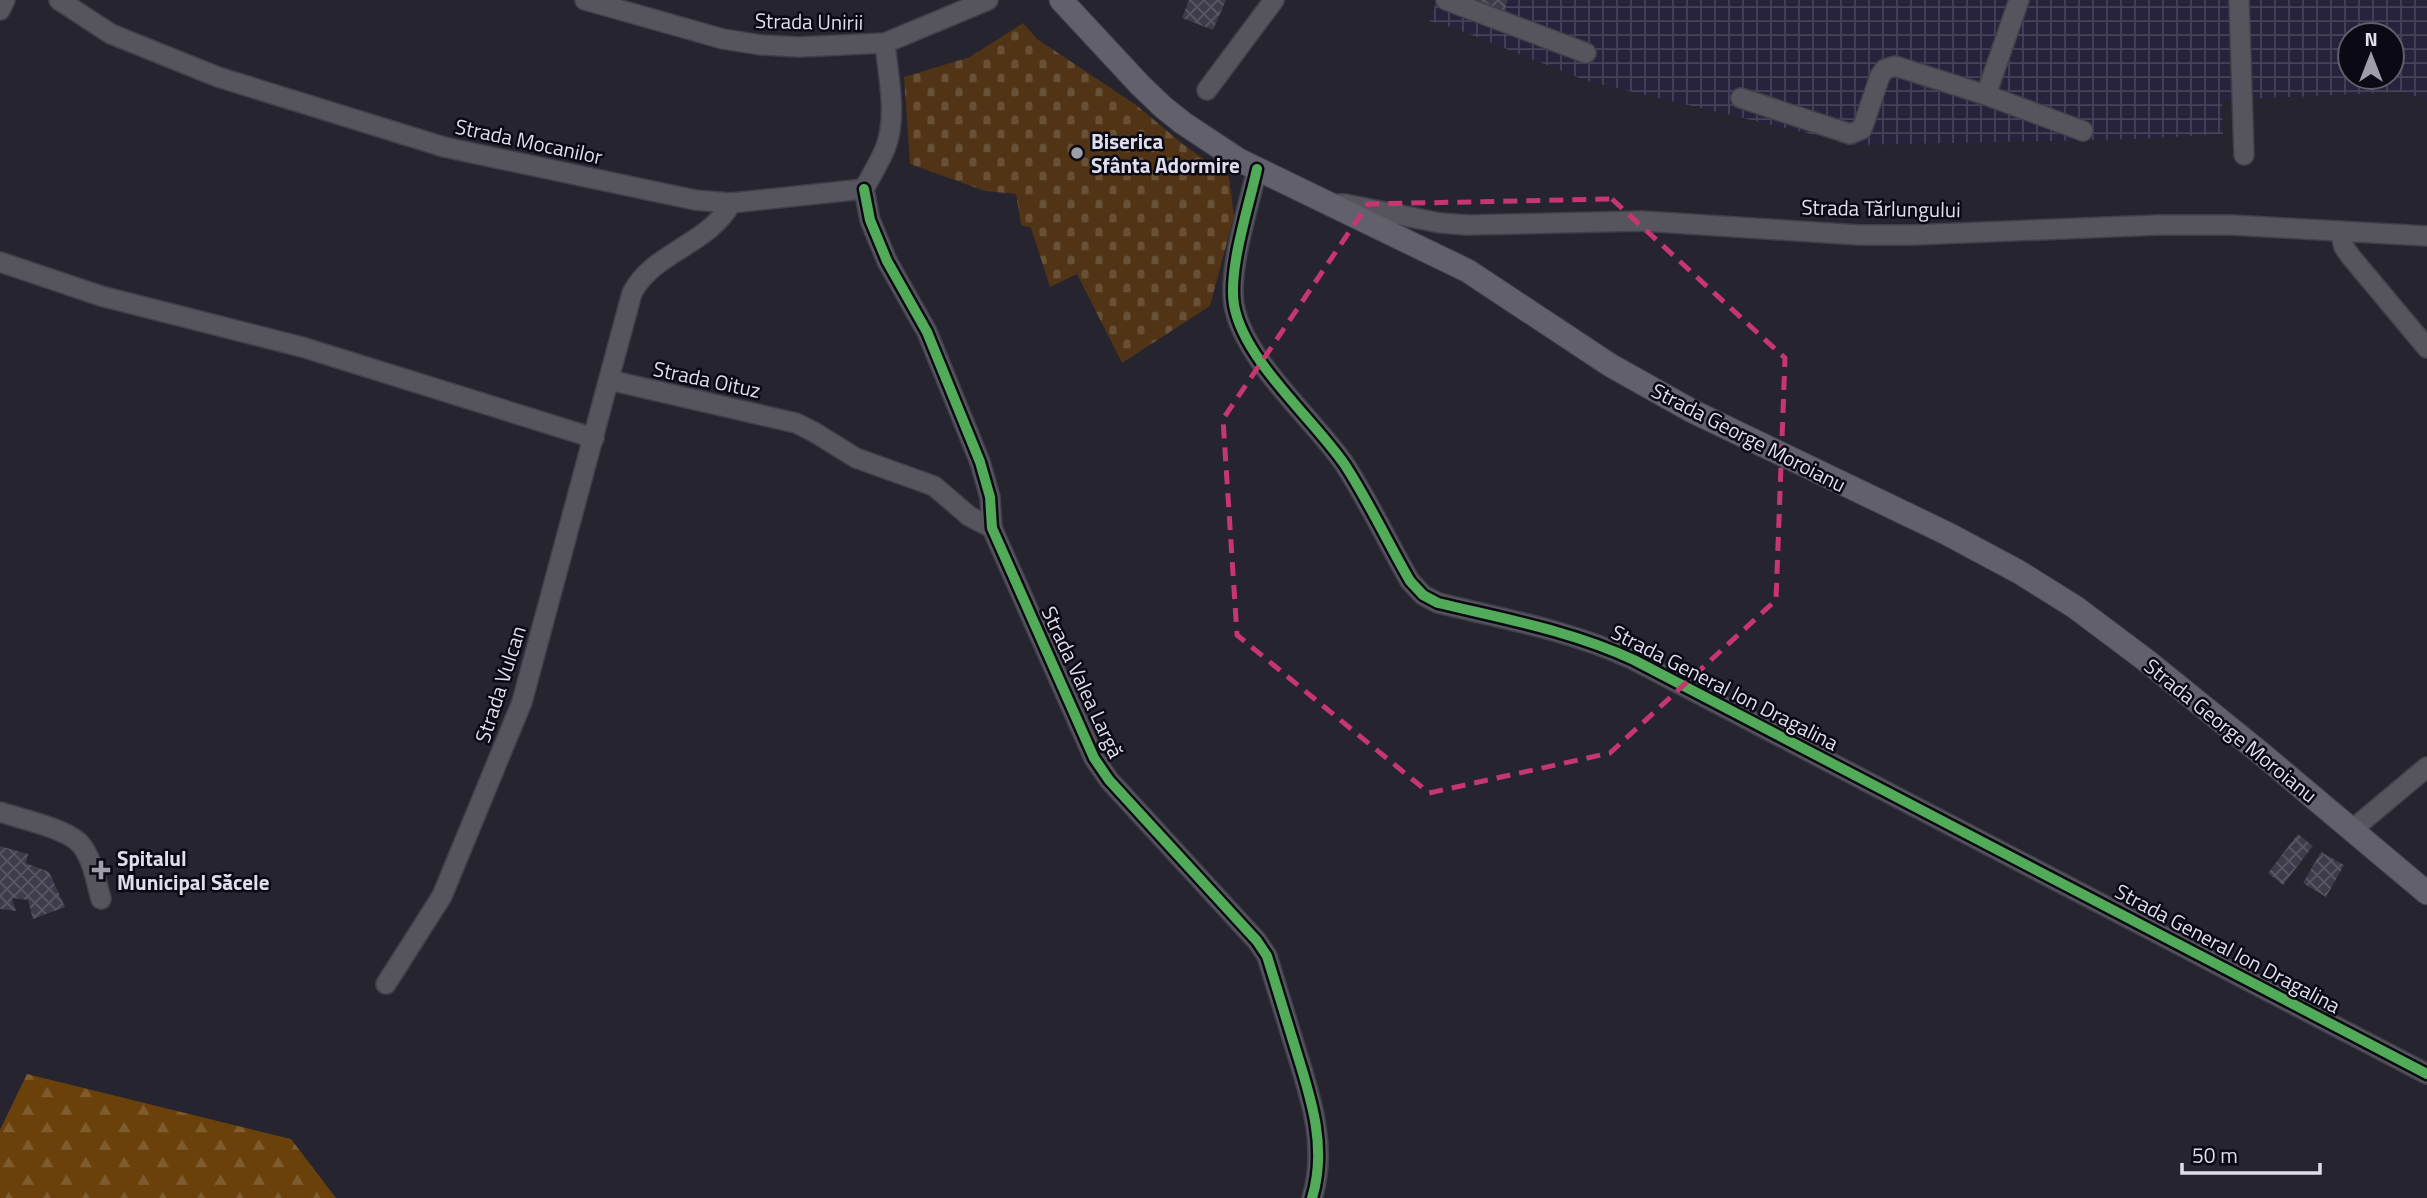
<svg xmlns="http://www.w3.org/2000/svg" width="2427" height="1198" font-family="'Titillium Web',sans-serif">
	<defs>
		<pattern id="industrial-grid" width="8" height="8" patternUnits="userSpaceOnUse" patternTransform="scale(1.75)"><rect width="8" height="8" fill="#27233c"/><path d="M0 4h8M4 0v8" fill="none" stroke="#464258"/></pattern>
		<pattern id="forest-firs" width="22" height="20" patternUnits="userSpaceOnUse" patternTransform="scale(1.75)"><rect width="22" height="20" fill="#6a410a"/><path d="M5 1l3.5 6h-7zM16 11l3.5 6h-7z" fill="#7f5c2e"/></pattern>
		<pattern id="cemetery-stones" width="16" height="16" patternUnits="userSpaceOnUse" patternTransform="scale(1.75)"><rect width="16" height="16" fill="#503415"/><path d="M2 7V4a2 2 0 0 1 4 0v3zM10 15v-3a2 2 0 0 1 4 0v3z" fill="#695137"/></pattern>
		<pattern id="building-cross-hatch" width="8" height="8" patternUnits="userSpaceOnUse" patternTransform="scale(1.75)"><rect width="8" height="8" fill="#3e3b4a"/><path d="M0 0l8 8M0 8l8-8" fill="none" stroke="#595764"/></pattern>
	</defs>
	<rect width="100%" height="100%" fill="#26242f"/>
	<!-- industrial -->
	<path fill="url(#industrial-grid)" fill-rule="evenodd" d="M1437,0H2427V100L2402,92L2222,100L2223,134L2137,139L1857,145L1587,81L1454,28L1429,21ZM2350,35H2392V77H2350Z"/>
	<!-- forest -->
	<polygon fill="url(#forest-firs)" points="27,1074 291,1139 336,1198 0,1198 0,1130"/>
	<!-- cemetery -->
	<polygon fill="url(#cemetery-stones)" points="1023,23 1037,39 1136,105 1184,145 1229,177 1234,216 1210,306 1122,363 1077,274 1050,287 1031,228 1021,225 1016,194 985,191 910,164 904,77 970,57"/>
	<!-- building -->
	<g fill="url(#building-cross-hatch)">
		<polygon points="1189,0 1226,0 1213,30 1182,18"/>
		<polygon points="1473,0 1508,0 1503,12"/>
		<polygon points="2298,834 2313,846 2283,885 2268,873"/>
		<polygon points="0,846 28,854 26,863 49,872 65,907 33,919 28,900 12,898 16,911 0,909"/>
		<polygon points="2321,852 2344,865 2326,897 2303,883"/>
	</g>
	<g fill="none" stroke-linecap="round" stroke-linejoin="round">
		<!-- minor casing -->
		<g stroke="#41404a" stroke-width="22">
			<g id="minor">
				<polyline points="59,0 111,34 218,77 444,147 695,200 731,203 864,189"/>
				<polyline points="585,0 723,39 761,45 799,47 885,43 988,0"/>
				<polyline points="1446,0 1586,53"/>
				<polyline points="2239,0 2244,155"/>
				<polyline points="0,10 5,0"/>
				<polyline points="1207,90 1274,0"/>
				<polyline points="1986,95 2019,0"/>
				<polyline points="1741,98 1850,134 1862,129 1880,76 1885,69 1895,66 1986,95 2083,131"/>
				<path d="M1257,169C1249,206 1228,269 1234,305C1244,361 1313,418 1345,465C1369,502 1388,543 1410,581L1423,595L1438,603C1505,619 1572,631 1634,660L2427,1074"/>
				<path d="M864,189L870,220L887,261L927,332L980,462L990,497L992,528L1094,758L1109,780L1257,941L1267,956C1276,986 1285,1015 1294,1044C1310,1095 1328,1146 1312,1198"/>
				<path d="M864,189C871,176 879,163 885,149C898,117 888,76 885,43"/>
				<polyline points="1339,204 1345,204 1440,223 1468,225 1642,221 1860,235 1912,235 2158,225 2232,225 2427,236"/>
				<polyline points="2340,231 2344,247 2351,257 2427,348"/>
				<polyline points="0,262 101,296 302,347 594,438"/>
				<polyline points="609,380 796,423 814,432 856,458 934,486 969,516 992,528"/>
				<path d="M0,812C21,819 70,829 82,846C93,861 96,881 101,899"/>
				<polyline points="2353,829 2427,767"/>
				<path d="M386,984L442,896L522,702L632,293C653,252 710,244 731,203"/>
			</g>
		</g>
		<!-- major casing -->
		<g stroke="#41404a" stroke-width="25">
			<polyline id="major" points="1061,0 1140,85 1163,107 1183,123 1239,160 1468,271 1610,365 1692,411 1948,534 2019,572 2075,607 2147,661 2263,755 2427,893"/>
		</g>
		<!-- minor -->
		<use href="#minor" stroke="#56555e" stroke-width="19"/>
		<!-- major -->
		<use href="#major" stroke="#61606b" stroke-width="23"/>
		<!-- cycleway casing -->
		<g stroke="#0b0a14" stroke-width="15">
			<g id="cycleway">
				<path d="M1257,169C1249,206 1228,269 1234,305C1244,361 1313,418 1345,465C1369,502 1388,543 1410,581L1423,595L1438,603C1505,619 1572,631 1634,660L2427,1074"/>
				<path d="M864,189L870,220L887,261L927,332L980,462L990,497L992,528L1094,758L1109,780L1257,941L1267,956C1276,986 1285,1015 1294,1044C1310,1095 1328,1146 1312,1198"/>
			</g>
		</g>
		<!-- cycleway -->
		<use href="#cycleway" stroke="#51ab58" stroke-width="10"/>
	</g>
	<!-- marked area -->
	<path fill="none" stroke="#c63671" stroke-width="5" stroke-dasharray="14 9" stroke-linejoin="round" d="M1612,199L1785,358L1776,600L1610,753L1429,793L1237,635L1223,419L1368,204Z"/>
	<!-- markers -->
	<g fill="#9e9daa" stroke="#0b0a14" stroke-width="2.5">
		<circle cx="1077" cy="153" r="7"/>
		<path d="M97.5 859.5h7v7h7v7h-7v7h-7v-7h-7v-7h7z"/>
	</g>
	<g text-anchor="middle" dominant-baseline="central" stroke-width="5" stroke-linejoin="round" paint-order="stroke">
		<!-- street labels -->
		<g font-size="21" fill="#dfdeed" stroke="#0b0a14">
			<text transform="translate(809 21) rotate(1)">Strada Unirii</text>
			<text transform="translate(529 141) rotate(12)">Strada Mocanilor</text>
			<text transform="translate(1881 208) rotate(1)">Strada Tărlungului</text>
			<text transform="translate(707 379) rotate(12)">Strada Oituz</text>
			<text transform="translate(1749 437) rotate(27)">Strada George Moroianu</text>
			<text transform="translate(1083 682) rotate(65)">Strada Valea Largă</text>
			<text transform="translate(500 684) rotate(-72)">Strada Vulcan</text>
			<text transform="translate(1725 687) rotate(27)">Strada General Ion Dragalina</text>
			<text transform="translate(2231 730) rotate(39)">Strada George Moroianu</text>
			<text transform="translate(2228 948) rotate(28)">Strada General Ion Dragalina</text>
		</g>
		<!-- poi labels -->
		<g font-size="21" font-weight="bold" fill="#dfdeed" stroke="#0b0a14" text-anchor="start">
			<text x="1091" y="141">Biserica<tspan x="1091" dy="24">Sfânta Adormire</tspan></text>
			<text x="117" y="858">Spitalul<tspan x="117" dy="24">Municipal Săcele</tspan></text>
		</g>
	</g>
	<!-- north arrow -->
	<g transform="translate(2371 56)"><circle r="33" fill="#0b0a14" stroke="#605f6b" stroke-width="2"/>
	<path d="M0-5L12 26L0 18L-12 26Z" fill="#9e9daa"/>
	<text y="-10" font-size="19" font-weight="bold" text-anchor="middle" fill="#dfdeed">N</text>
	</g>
	<!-- scale -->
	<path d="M2182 1163v10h138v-10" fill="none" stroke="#dfdeed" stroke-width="3.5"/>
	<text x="2192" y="1163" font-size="21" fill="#dfdeed" stroke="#0b0a14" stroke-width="5" paint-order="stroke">50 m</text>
</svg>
